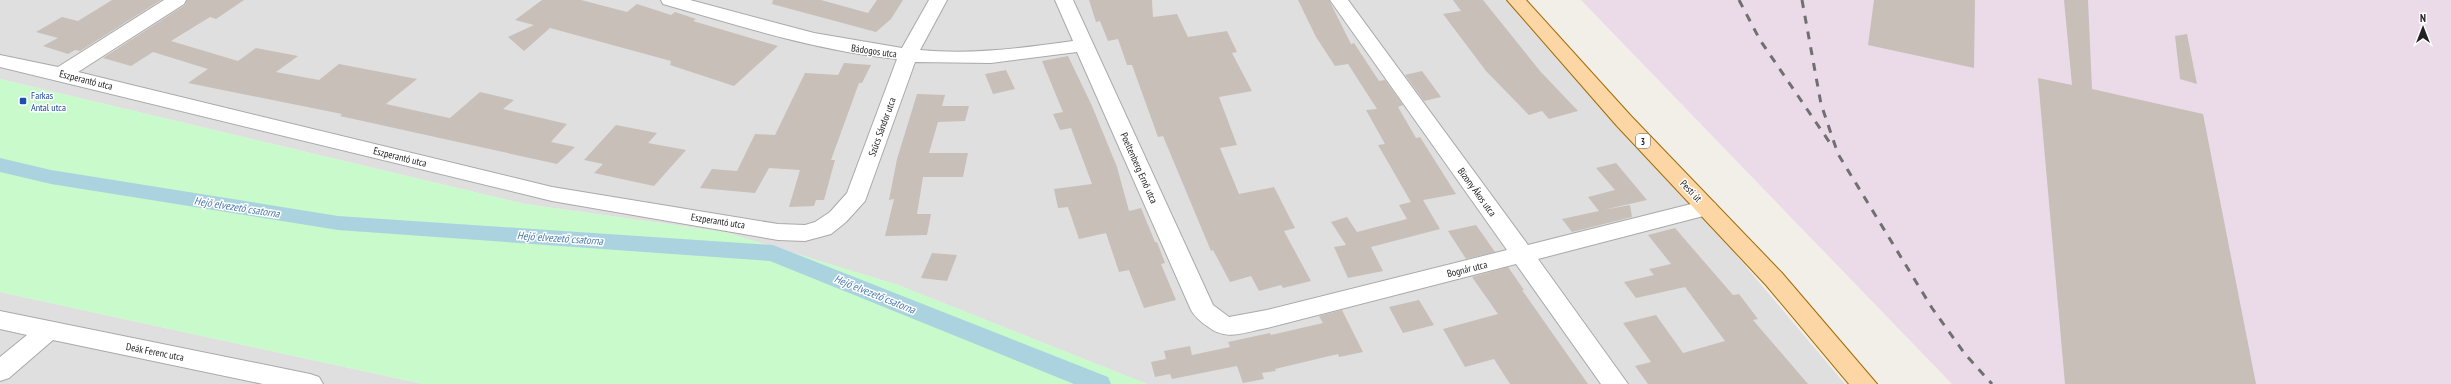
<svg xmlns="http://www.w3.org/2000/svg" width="2451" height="384" font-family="'PT Sans Narrow',sans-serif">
	<rect width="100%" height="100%" fill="#f2efe9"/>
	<!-- residential -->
	<g fill="#e0dfdf">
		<polygon points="0,0 1521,0 1845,384 1147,384 898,285 725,232 525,204 0,79"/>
		<polygon points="0,292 423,384 0,384"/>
	</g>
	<!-- industrial -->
	<polygon fill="#ebdbe8" points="1581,0 2451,0 2451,384 1952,384"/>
	<!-- park -->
	<polygon fill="#c8facc" points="0,79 525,204 725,232 898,285 1147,384 423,384 0,292"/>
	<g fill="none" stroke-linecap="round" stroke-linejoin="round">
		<!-- canal -->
		<polygon fill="#aad3df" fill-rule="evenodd" points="0,158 51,170 338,216 773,245 1108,377 1111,384 1074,384 770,261 338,230 51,184 0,172"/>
	</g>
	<!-- building -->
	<g fill="#c7bfb8">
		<polygon points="112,0 161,0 80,51 75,50 68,54 43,46 58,38 36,32 62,17 78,21"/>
		<polygon points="187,0 244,0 216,19 210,17 171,41 238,61 256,48 298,56 276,72 319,80 339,64 417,79 386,104 440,116 450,118 480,92 514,100 503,109 567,124 551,142 575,147 557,164 340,116 342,114 188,83 208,69 153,52 131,66 103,58 185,5"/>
		<polygon points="542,0 581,0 627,12 637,4 671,15 675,12 696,19 693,21 778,46 734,86 670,65 671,61 550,28 524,51 508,37 534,25 515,20"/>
		<polygon points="773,0 821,0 868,13 877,0 903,0 891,19 876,32 772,4"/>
		<polygon points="1089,0 1152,0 1153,17 1177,14 1188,37 1227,31 1237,52 1232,53 1252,91 1219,97 1237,145 1220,148 1239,194 1274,187 1295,228 1284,231 1311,281 1283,288 1281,285 1259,291 1251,276 1230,282 1213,250 1211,251 1163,136 1158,137 1132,65 1127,65 1118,39 1108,41 1100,21 1096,22"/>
		<polygon points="1298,0 1329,0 1351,44 1354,43 1379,81 1385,80 1403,105 1398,107 1416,138 1420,137 1456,194 1423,200 1440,229 1371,247 1383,271 1348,278 1334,247 1346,245 1331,222 1347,217 1357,232 1407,219 1399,205 1411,202 1378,145 1385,144 1366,110 1377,109 1348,64 1335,66 1316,37"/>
		<polygon points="1453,0 1483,0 1540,71 1578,111 1549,119 1542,111 1529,115 1486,71 1443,14 1461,11"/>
		<polygon points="1874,0 1975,0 1974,68 1868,45"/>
		<polygon points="2064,0 2088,0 2092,89 2203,114 2256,384 2065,384 2038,78 2072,85"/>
		<polygon points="2187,34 2197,84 2180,79 2175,36"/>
		<polygon points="1068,56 1092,106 1117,167 1129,211 1141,208 1155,242 1157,242 1165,263 1161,264 1176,300 1144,308 1129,270 1119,272 1106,233 1079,239 1068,207 1058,208 1054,189 1092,184 1071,128 1060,130 1053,114 1063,112 1042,61"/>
		<polygon points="844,63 871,65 862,83 859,83 831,160 835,160 824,200 816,200 814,206 789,207 800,170 769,168 755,193 700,188 712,169 737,171 755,134 775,135 805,73 838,75"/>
		<polygon points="1006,70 1015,89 993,94 985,74"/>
		<polygon points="1422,71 1441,97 1424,101 1405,75"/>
		<polygon points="917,94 945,95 942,106 969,106 965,121 938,122 929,153 968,153 963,177 923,177 917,214 931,214 927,235 885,236 894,199 889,200 897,159"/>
		<polygon points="616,125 657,133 648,143 686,150 654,186 594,173 603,164 584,160"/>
		<polygon points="1616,163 1647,200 1603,210 1630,205 1632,217 1572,232 1562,219 1599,211 1588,197 1615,190 1596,168"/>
		<polygon points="1476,225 1495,252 1466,259 1448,231"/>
		<polygon points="1675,228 1733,295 1739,294 1758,319 1753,320 1808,384 1648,384 1635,366 1651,362 1623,323 1656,315 1683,353 1725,341 1685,287 1636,298 1624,282 1654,275 1649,269 1671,264 1648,235"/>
		<polygon points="932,253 957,255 947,281 921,278"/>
		<polygon points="1508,267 1524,290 1522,290 1588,384 1510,384 1494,359 1465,367 1443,329 1498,314 1472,277"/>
		<polygon points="1419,300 1434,325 1403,333 1389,307"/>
		<polygon points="1342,310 1363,352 1339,357 1338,354 1275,369 1276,371 1262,373 1264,379 1243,383 1237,366 1172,379 1170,374 1155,377 1151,362 1166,359 1164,351 1190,346 1192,355 1230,347 1228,342 1270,333 1271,335 1323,323 1319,316"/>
	</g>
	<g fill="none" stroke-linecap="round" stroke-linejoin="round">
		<!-- minor casing -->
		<g stroke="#a9a9a9" stroke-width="2">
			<g id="minor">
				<path d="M164,0H186L184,4L78,72L552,187L778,224L805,225L815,222L830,212L847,193L897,59C817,51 740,26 663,4L661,0H690L814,33L902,48L929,0H947L920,50C972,55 1022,48 1073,41L1055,0H1073L1213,305L1229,317L1267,310L1507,250L1330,0H1348L1528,245L1707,200L1715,203L1718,208L1715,213L1538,259L1628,384H1601L1516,264L1267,328C1244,332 1227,342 1207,326C1200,321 1195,317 1191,310L1077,52L991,63L915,62L865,201L846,222L831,234L805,241L778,240L552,201L0,67V55L58,67Z"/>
				<polygon points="0,311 310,374 319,377 323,384 263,384 53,340 9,378 0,381 0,357 27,335 0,329"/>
			</g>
		</g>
		<!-- major casing -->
		<g stroke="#a06b00" stroke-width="2">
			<polygon id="major" points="1507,0 1526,0 1631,116 1782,273 1877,384 1849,384 1766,285 1617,126"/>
		</g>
		<!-- minor -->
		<use href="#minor" fill="#fff" fill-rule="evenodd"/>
		<!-- major -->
		<use href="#major" fill="#fcd6a4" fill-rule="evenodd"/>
		<!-- rail -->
		<g stroke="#707070" stroke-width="3" stroke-dasharray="8 8" stroke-linecap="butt">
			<polyline points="1739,0 1760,40 1830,143"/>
			<polyline points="1802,0 1821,104 1838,154 1932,308 1965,354 1992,384"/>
		</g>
	</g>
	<!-- markers -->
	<rect fill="#1a4fb4" stroke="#fff" stroke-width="1.5" x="19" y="97" width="8" height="8" rx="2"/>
	<g text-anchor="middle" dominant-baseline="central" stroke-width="3" stroke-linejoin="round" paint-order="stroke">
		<!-- shield labels -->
		<rect fill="#fff" stroke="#646464" stroke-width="1" x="1636" y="134" width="14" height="14" rx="3"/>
		<g font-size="9" font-weight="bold" fill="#222">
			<text x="1643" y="141">3</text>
		</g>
		<!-- street labels -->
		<g font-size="10" fill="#222" stroke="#fff">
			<text transform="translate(874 51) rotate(8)">Bádogos utca</text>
			<text transform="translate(86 80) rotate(14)">Eszperantó utca</text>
			<text transform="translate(882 127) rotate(-70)">Szűcs Sándor utca</text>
			<text transform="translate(400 157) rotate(14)">Eszperantó utca</text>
			<text transform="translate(1139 168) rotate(66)">Poeltenberg Ernő utca</text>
			<text transform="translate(1691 191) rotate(46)">Pesti út</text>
			<text transform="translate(1477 192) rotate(54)">Bizony Ákos utca</text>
			<text transform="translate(718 221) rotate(9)">Eszperantó utca</text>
			<text transform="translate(1467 269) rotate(-14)">Bognár utca</text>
			<text transform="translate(155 352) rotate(11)">Deák Ferenc utca</text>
		</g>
		<!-- transit labels -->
		<g font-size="10" fill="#164399" stroke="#fff" text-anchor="start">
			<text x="31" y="95">Farkas<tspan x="31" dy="12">Antal utca</tspan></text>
		</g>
		<!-- water labels -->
		<g font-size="11" font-style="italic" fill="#4a7aab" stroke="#fff">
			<text transform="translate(237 207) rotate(9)">Hejő elvezető csatorna</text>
			<text transform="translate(560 238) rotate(4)">Hejő elvezető csatorna</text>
			<text transform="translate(875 294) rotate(22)">Hejő elvezető csatorna</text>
		</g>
	</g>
	<!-- north arrow -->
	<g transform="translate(2423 28)" stroke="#ffffff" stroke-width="3" paint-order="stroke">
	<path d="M0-3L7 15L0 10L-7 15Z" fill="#222222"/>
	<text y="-6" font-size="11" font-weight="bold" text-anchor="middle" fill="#222222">N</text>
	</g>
</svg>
